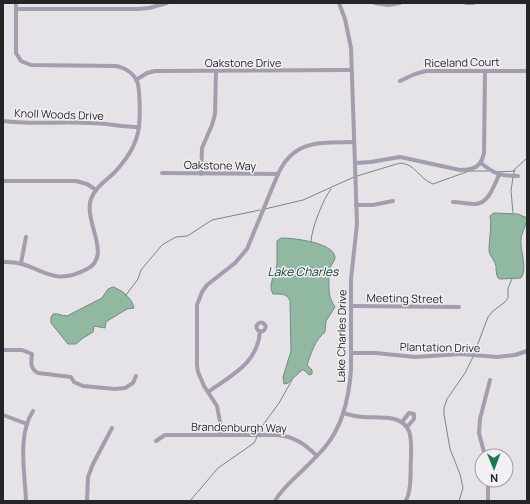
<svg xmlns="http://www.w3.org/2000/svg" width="530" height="504" font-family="Manrope,sans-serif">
	<rect width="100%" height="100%" fill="#e5e3e8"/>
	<!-- water -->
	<g fill="#91b9a2" stroke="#718c7d">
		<path d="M494,213L518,214L527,218C527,226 521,232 521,240C520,251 528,268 521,278L500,279L498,278C496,274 496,270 496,266C495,260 490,257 489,251C489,239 492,228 490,216Z"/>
		<path d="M281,238C292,238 333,242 335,257C335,261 331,265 330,268C329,271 329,275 329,278C329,291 328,296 335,307L326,321L325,332C315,340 311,353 307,365L312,370V374L309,375L304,370H302L288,383L284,384L283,377L291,351L290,301C287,293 281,294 273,294C267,285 276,274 277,264C277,257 277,249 277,241Z"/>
		<path d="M113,287C122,290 132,298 134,308L127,309L109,320L106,322L105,328L94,326L93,332L83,338L76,344H68L51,323V317L53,314C58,313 62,316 67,316L102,298L108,289Z"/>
	</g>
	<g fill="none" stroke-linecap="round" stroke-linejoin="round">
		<!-- stream -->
		<g stroke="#718c7d" stroke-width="1">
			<polyline points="497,172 515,171"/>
			<polyline points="514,174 514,170 527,158"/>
			<path d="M357,176L400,163C416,164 418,178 433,184L469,171H488"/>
			<polyline points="265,209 303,200 354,177"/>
			<polyline points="513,213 511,191 513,177"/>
			<path d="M311,242C311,230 323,199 331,189"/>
			<polyline points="126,295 138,279 141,270 162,245 176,237 187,236 192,233 212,220 260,210"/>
			<polyline points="474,354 488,317 493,311 505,302 508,298 508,288 512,279"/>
			<polyline points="259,433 263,425 279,403 292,380"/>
			<polyline points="190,501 218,468 254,443 257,437"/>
			<polyline points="459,501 463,488 460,474 450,449 444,414 444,408 447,399 465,373 473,357"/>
		</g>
		<!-- minor -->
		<g stroke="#a39dad" stroke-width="4">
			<polyline points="375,3 388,5 400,3"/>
			<polyline points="466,3 474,3"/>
			<polyline points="16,9 138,9 149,8 167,3"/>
			<polyline points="136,80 147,73 155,71 351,70"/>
			<polyline points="400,81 415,74 426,71 527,71"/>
			<path d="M3,121C32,125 61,121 90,123C106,123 122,127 139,127"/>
			<path d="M355,163L371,162L400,157L460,170C474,170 481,167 484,153L485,71"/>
			<path d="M481,163C494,174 501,176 518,176"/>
			<polyline points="162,173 278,174"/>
			<polyline points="201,174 202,148 212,125 215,114 216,71"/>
			<polyline points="3,181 76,181 87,184 96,190"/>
			<path d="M453,202C460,202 468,204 476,204C489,203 494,185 499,175"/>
			<polyline points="356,205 373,205 393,201"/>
			<path d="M3,262C39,260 48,290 87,269C113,256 83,221 91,199C95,187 107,180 115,172C124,162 134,148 137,136C141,125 140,96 138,84C135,74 126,68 116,66L31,65L21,61L16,53V3"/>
			<polyline points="21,263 26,237"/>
			<polyline points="351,306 459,307"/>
			<circle cx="261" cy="327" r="4.5"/>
			<path d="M3,350H22L32,354C31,362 30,369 38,373L71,377L74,382L83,386L115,389L125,388L133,383L136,376"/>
			<polyline points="351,353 376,353 415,357 461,354 497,357 515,355 527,351"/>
			<path d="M208,392C232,375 258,363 260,331"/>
			<path d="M343,413C350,415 357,417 364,417C379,418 402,414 409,431C412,439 411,450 411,458C410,473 412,488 406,501"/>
			<polyline points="3,415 27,424"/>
			<polyline points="402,422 409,413 414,414 414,419 407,427"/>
			<path d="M220,435V422L217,406L204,386L198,372L197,366V305L202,292L207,285L235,263L247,249L278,174C294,139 320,143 354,142"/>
			<path d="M156,441L165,435H278C295,437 305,444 317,456"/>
			<polyline points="485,456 479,433 480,419 490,380"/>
			<path d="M26,501C25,473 17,435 33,411"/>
			<polyline points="87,501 88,477 93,464 112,428"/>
			<path d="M275,501C282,488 295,478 306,467C312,461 319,454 325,447C343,426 349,397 351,370V279L357,224L351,48L345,19L339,3"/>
			<polyline points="488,501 488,480"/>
		</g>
	</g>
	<g text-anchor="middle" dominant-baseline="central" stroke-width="3" stroke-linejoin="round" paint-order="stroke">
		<!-- street labels -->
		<g font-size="11" fill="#252426" stroke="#f2f0f5">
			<text x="243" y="62">Oakstone Drive</text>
			<text transform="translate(462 62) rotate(-1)">Riceland Court</text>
			<text transform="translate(59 114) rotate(2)">Knoll Woods Drive</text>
			<text transform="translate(220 165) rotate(1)">Oakstone Way</text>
			<text transform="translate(405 298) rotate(1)">Meeting Street</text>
			<text transform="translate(341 336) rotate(-89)">Lake Charles Drive</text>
			<text transform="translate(440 347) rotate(1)">Plantation Drive</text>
			<text transform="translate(239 427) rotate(1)">Brandenburgh Way</text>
		</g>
		<!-- water labels -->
		<g font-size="12" font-style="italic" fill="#0f422b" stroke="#f2f0f5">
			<text x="303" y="271">Lake Charles</text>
		</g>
	</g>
	<!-- border -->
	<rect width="530" height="504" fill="none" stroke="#252426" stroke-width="8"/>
	<!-- north arrow -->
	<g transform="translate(494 468) rotate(179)"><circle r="19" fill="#f2f0f5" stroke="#a09ea2"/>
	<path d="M0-3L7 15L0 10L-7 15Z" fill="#197950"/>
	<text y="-6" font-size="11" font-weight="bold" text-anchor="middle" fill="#252426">N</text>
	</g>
</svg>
